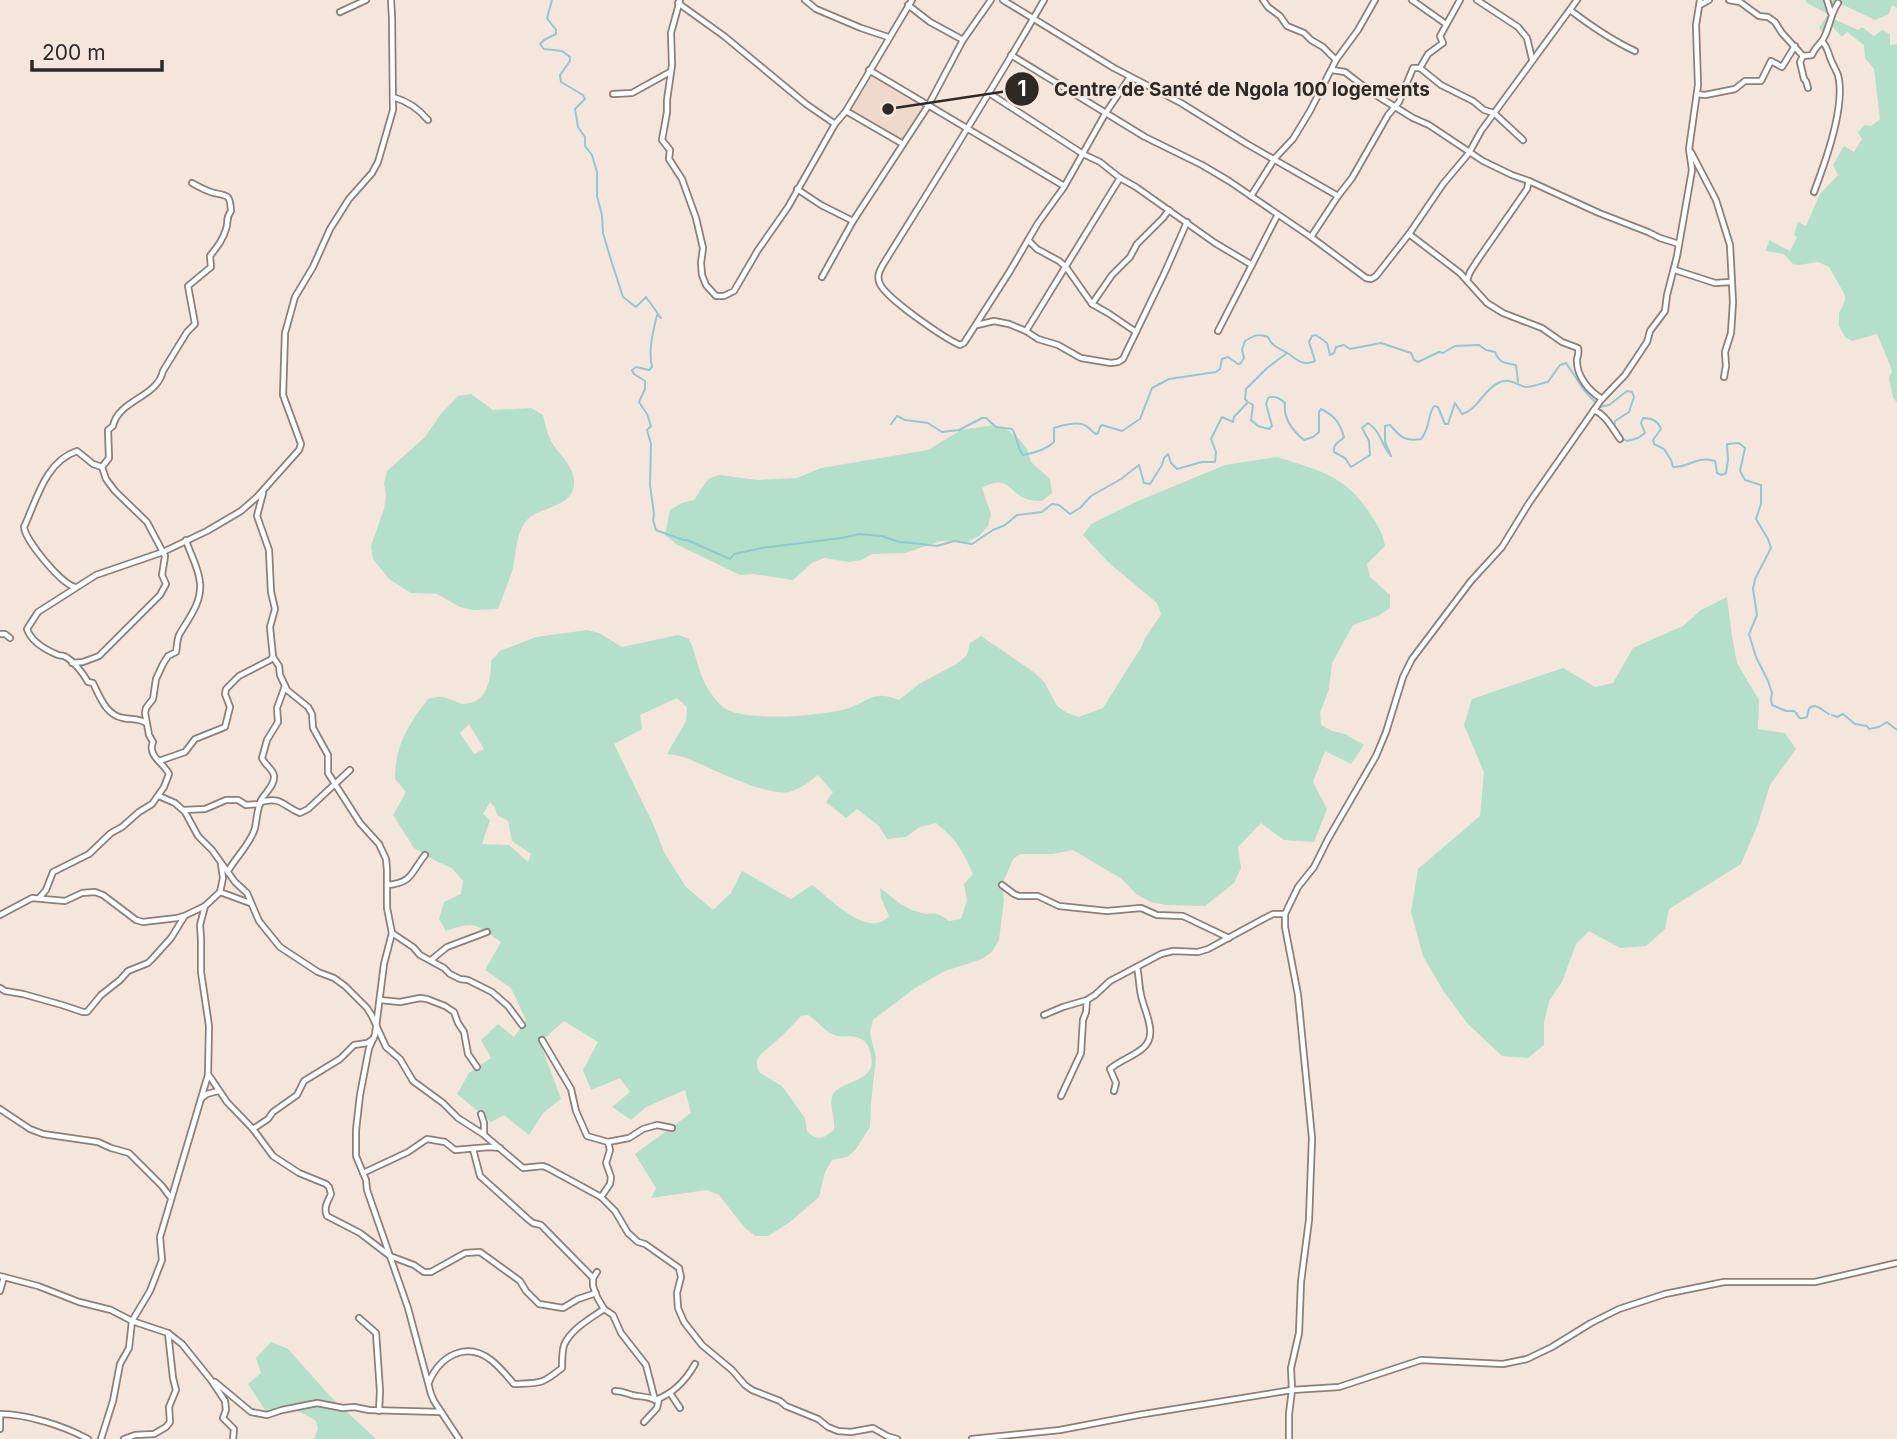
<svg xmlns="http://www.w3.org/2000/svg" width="1897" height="1439" font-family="Inter,sans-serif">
	<rect width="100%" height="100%" fill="#f5e6dd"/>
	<!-- built -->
	<polygon fill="#efd8cc" points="872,75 924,106 903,142 851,111"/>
	<!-- green -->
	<g fill="#b4dfc9" fill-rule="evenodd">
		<polygon points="1806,0 1897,0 1897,8 1892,5 1889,14 1875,20 1837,2 1830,15 1807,3"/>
		<polygon points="1827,16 1858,30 1862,27 1874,36 1882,30 1890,34 1890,45 1897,44 1897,403 1893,397 1889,378 1892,372 1890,365 1877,334 1852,341 1845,337 1839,326 1839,313 1845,301 1845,295 1829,267 1818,262 1799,265 1793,264 1784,254 1766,251 1769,240 1790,251 1797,237 1794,235 1798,222 1806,226 1820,194 1838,175 1833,165 1844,146 1854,152 1862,139 1858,132 1865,125 1871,126 1880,119 1874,69 1865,58 1864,45 1847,32 1842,37 1832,26 1823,33 1819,28"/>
		<path d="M471,394L493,410L531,408L543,415C545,423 547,433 551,441C558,454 575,466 574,483C574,508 539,506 526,521C516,534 516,553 513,568C509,582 503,596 498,609L473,610L460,607L437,594L411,593L389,579L373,559L371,546L384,509L386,495L384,483L387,471L425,437L440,415L458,396Z"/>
		<path d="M995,425L1009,431L1019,439L1027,449L1031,462L1050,479L1052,493L1042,501C1036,501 1030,501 1024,498C1006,488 1006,475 982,488L991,514L988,526L979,536L967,542L941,541L905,553L872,554L861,560L849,562L824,558L812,563L793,580L753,574L740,575L676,544L665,535L670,510L682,503L694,500L708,479L719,475L758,480L797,478L821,468L928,450L961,430Z"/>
		<path d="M1277,457C1317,470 1344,474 1369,512C1376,523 1383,532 1385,546L1367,564L1370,577L1390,595V608L1378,616L1353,625L1332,663L1329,689L1320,713L1321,725L1332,731L1345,734L1364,745L1351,764L1325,751L1313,782L1327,809L1314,842L1284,840L1261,823L1238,847L1241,868L1234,883L1205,906L1166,905L1151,902L1136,894L1122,879L1073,850L1052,854H1020L1013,859L1002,885L1004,900L999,940L992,952L982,959L945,971L915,988L873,1020L870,1033L876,1058L871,1102L870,1127L856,1149L847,1157L832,1160L825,1172L819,1197L790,1222L768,1236H755L744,1227L719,1195L707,1190L651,1198L656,1188L635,1154L691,1113L685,1090L646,1107L631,1120L612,1107L630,1092L620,1078L591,1090L583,1070L598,1042L564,1021L540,1042L561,1099L543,1113L529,1135L504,1115L491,1122L457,1094L469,1073L491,1058L481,1040L498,1024L514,1037L526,1020L511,988L485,970L501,942C475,924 476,921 446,931L439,919L444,902L461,894L463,881L452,868L436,861L414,848L393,815L406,792L395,779C395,745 408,725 428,699C431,698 435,697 439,697C448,696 457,704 465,704C488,702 491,678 491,661L500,651L536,637L587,630L599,633L622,647L678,635L689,639C697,656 698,673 708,689C712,695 720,706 726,709C748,722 825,716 849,708C872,700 872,690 899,700L919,684L958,663L967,655L970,643L981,636L1035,673L1045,683L1057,706L1067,713L1079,717L1103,708L1142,646C1146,632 1154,628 1161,614L1157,603L1108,562L1083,535L1091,524L1138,501L1225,465ZM677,698L687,707L686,721L667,754C674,755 682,756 689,759C710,768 768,797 789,792C800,789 809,782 818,775L833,792L826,802L846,818L857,809L879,826L887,839L906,837L920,827L936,823C956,839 963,851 973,874L964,884L967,901L961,919L949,921C931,908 934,917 918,912C904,909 891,896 880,888L881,898L889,916C868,940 830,898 812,885L791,899L742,871L731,893L713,910L686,887L665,854L654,826L614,744L642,729L640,715ZM469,724L484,749L474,754L460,733ZM490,802L495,807L497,815L508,821L512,841L531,854L528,862L509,845L482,844L490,820L483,814ZM808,1015C817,1020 824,1031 834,1035C843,1038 853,1034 861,1039C866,1041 869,1047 870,1052C881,1085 837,1079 832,1097C829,1108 836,1119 834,1130L824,1137L818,1138L811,1135L807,1131L805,1118L782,1086L760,1073L757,1067V1060L761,1054L782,1036L801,1016Z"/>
		<polygon points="1727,597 1732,636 1737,663 1759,700 1758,729 1785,733 1796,749 1770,785 1758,824 1741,864 1669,909 1665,929 1646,946 1620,948 1589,931 1576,944 1562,982 1549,1001 1544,1023 1544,1045 1528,1058 1502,1056 1468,1024 1444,992 1423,956 1411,912 1418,869 1480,816 1484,772 1464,725 1472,699 1563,668 1595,687 1613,683 1633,648 1683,626 1701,610"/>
		<path d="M271,1342L288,1349L330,1396L376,1439H314L318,1429L316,1421C297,1408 289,1409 267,1413L248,1384L261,1373L256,1358Z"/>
	</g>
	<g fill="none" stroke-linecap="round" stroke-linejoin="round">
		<!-- stream -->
		<g stroke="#93c8d1" stroke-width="2">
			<path d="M552,0L547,18L556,30V34L544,40L540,44L544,49L562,51L570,57V61L560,75L561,82L583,95L585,99L575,109L578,127L585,137V146L592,155L597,172V196L602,215L603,233L611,260L623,297L636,307L646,297L661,318L657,315C653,332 648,350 652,367L649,370L636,367L632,370L634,374L645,381V389L639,402L647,414L651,426L647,430L651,444L650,485L654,514L653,520L656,530L683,540H687L730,559L734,554L762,548L842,538L859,534L882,536L899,542L912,543L937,546L954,541L972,544L993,530L1005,525L1017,515L1042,512L1052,504L1059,505L1070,514L1080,508L1091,496L1121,479L1139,465L1144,483L1150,484L1162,465L1164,458L1168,454L1171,463L1177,469L1202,462H1215L1216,452L1211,439L1222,417L1233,422L1234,417L1248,402L1253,405L1251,420L1258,426L1269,429L1272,426L1266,404L1268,398C1275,395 1280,398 1285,403C1283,418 1293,431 1304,440L1313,437L1319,432V412L1321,409C1335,416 1340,423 1344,437C1339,443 1333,443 1334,452L1345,458L1351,467L1370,455L1369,441L1362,428L1368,423C1381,431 1381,445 1391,456L1385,442V426L1390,425C1400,437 1406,442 1421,439C1431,427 1427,416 1434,406L1438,407L1445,424H1448L1455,403L1462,414C1478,410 1483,389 1500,382C1511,378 1516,385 1526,387C1533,387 1542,383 1548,382L1560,365L1566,363L1584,390L1596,403"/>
			<polyline points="1247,401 1245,399 1246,389 1267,368 1287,353"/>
			<polyline points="1600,407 1609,405 1627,391 1632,392 1634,397 1629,412 1615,421 1614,426"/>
			<path d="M891,424L897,416L905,420L928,423L942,432L959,430L982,418H986L996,427L1012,429C1018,437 1016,446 1023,455C1034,453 1046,450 1054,442V428C1062,425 1079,421 1086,426C1090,428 1092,432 1096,434L1098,433L1100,427L1102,425L1122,431L1140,419L1152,388L1169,379L1216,372L1220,369L1222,359L1228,357L1238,364H1240L1244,358L1242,350L1245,341C1253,336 1258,333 1268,337C1273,348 1280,348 1289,354C1298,361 1304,366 1315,361L1309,342L1312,336L1316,335L1327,343L1330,355L1334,353L1336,347L1344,345L1350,349L1381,343L1411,353L1414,360L1418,362L1439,352L1443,353L1455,346L1479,345L1486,350L1495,352C1499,363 1505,363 1516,365L1518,382"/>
			<path d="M1620,437L1627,441L1638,438L1645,433L1641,423L1643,418C1651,418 1658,420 1661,429L1653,440L1654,444L1664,449L1671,460L1673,467C1688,468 1698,455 1715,461L1717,473L1722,475L1726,473L1728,460L1727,444L1739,443L1745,448L1740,471L1745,480L1761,485V504L1756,519L1768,539L1771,548L1755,579L1753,589L1757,615L1749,634L1756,657L1768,681L1772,693L1771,699L1772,705L1786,711H1794C1800,715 1796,721 1807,717C1808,714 1808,711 1809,709C1815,701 1824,712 1829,714"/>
			<polyline points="1832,715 1837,717 1843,714 1855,724 1867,726 1869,729 1879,727 1887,722 1897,730"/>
		</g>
		<!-- minor casing -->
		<g stroke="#8d7f77" stroke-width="8">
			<g id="minor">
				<polyline points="680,0 671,33 672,65 667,100 667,112 662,140 670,150 669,159 682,179 696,218 703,248 701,263 702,275 706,285 716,296 724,296 734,291 758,250 788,207 835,124 846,111 912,0"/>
				<polyline points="805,0 816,9 861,28 888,37"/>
				<polyline points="1003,0 1114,68 1181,103 1247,144 1338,196"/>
				<path d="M1044,0C993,89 938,176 884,263C880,270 876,276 880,284C887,299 944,338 960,345L964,343L1010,271L1038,223L1064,187L1105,114L1130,77"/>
				<polyline points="1263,0 1268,7 1280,16 1287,26 1304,33 1311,40 1323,47 1336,60"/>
				<polyline points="1412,0 1446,24"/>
				<polyline points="1477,0 1518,27 1527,38 1532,59"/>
				<polyline points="1729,0 1740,2 1759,16 1768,17 1775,22 1782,33 1803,56 1800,62 1804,79 1806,81 1808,88"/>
				<polyline points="1827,0 1831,13"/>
				<polyline points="678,3 724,36 806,104 835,124"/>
				<polyline points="908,5 930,22 963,40"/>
				<polyline points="1700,5 1709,0"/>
				<path d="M1570,10C1591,26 1611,40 1635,51"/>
				<polyline points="340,12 366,0"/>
				<polyline points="1011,55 1145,137 1202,165 1229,181 1311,237 1366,278 1371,279 1376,276 1409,234 1443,184 1469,153 1481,131 1577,0"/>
				<path d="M1803,56L1812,55C1814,49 1818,46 1822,41C1830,29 1830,14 1838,3"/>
				<polyline points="1420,68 1428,54 1443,43 1440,36 1460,0"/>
				<polyline points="869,70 1064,186"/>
				<polyline points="1332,70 1345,72 1371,92 1413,118 1429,125 1483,161 1512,175 1529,181 1599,213 1648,232 1660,238 1679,244"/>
				<polyline points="989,93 1083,154 1100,162 1120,178 1136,187 1215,243 1252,265"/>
				<polyline points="613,94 632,93 670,72"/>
				<polyline points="1697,94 1705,95 1735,89 1745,81 1761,81 1771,61 1782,67 1795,46"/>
				<path d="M393,97C407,101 419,109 428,120"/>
				<polyline points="846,111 903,144"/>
				<polyline points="1691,152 1716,200 1730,245 1733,302 1731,333 1725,352 1726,366 1724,377"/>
				<polyline points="797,189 821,205 853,221"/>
				<path d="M1814,192C1825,163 1846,106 1838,75C1836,70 1833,65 1831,60C1827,51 1829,49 1822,41"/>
				<polyline points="1251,196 1275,158 1293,139 1310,111 1336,60 1358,30 1375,0"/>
				<path d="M1409,234L1460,273L1487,303L1503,313L1542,328L1562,342L1578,348C1579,352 1578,356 1577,359C1576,376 1589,391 1602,399"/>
				<polyline points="1311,237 1338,196 1352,178 1388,115 1399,102 1413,68 1420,68 1441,85 1473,101 1484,110 1494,113 1523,140"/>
				<polyline points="1028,240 1037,249 1059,261 1066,267 1092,304 1108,313 1136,332"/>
				<polyline points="1675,270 1715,283 1731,282"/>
				<polyline points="822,277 853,221 928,106 963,40 991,0"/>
				<polyline points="1467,280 1470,272 1479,258 1527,189 1529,181"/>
				<polyline points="1092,304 1112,275 1130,257 1137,244 1163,218 1169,210"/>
				<polyline points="977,325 994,321 1009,324 1026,331 1038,339 1058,345 1081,358 1111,363 1118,362 1123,359 1165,272 1187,222"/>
				<polyline points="1026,331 1120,178"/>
				<polyline points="1218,331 1277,216"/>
				<path d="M1594,410C1606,415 1612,428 1620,439"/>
				<path d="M75,587C61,584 25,540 24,527C37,499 45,462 77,451L93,464L102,467"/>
				<polyline points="0,634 5,634 10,638"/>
				<polyline points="273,657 279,666 280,675 287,690 308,707 312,714 313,728 328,755 328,773 335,784 350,770"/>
				<path d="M72,663L83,662L99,656L160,595L166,584L162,575L165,556L147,522L115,491L106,479L102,467L109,458L108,430L113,426C118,400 157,398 163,371L187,332L195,324L188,286L211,267L210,256C217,247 223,240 226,229C229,221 225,219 231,211C230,195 229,196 214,193C206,191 199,187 192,183"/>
				<path d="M146,723C138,718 132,720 123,718C106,715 100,697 93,683L88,682C83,673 73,660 64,656C62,655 60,656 58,655C46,650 31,641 27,629L38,612L96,575L163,552L207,531L241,511L257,497L299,450L301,444L283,395L285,333L295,297L313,267L330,229L349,199L372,173L378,162L393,110L392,17L391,0"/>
				<polyline points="159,761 185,752 195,739 225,727 230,707 225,694 226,689 239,676 270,660 273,657 270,627 275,609 271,592 269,550 257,516 263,493"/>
				<polyline points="159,796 175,803 185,812 198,836 212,850 235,882 247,893 259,921 280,947 318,972 334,978 345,986 367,1008 372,1016 386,1047 400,1059 413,1081 443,1103 458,1118 483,1134 523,1168 543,1166 548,1168 601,1197 615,1211 628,1233 638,1242 645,1244 679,1268 681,1277 677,1293 678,1308 684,1322 702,1345 732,1370 745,1385 752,1390 780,1401 786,1406 818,1419 828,1427 838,1431 851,1432 873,1428 887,1436 897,1439"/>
				<path d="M261,802C281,796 283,806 300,813L308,809L335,784L360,823L379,844L386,859L387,870V908L392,933L384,964L375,1035L369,1048L360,1095L356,1130V1156L366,1180L367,1190L408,1308L431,1394L434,1401L459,1439"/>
				<polyline points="184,810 205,809 226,800 238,800 246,805 260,804"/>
				<path d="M228,871C236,857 251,843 255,828C257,818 257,810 261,800C265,793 275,785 274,776C274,770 264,764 262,758L267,740L278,722L277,708L285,686"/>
				<path d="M387,885C413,883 411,872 425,855"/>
				<polyline points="1002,885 1014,894 1019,896 1038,896 1059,906 1107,911 1141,908 1157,915 1183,916 1229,938"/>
				<polyline points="220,892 250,903"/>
				<path d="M40,897L46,890L53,872L89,854L111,833L122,827L139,812L152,804L164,787L169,774C164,763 147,756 153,742L149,735L145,713L146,708L153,699L156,679L163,664L168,656L176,652C177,647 177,640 179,635C188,619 202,603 200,583C199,568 190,554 186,540"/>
				<path d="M205,906L200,925L201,939V972L209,1026L208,1074L227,1102L253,1129L273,1156L299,1173L326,1184L329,1187L331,1194C328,1201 323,1208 327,1216L360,1233L390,1256L414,1265L424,1272H431L465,1253L480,1252L520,1281L526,1291L539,1304L563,1308L578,1299L596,1293"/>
				<polyline points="0,915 32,898 65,901 82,893 95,892 103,895 136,920 143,922 177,918 184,916 205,906 220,892 223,878 221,864"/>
				<polyline points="392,933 413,947 420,955 444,968 450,974 460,979 468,980 492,992 508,1006 522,1025"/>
				<polyline points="431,960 447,947 487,932"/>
				<polyline points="0,988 5,991 23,994 62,1005 83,1012 87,1012 101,995 120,980 128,971 148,963 153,958 171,938 184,917"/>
				<polyline points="380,1000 400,1002 420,998 427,999 445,1006 454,1012 458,1023 464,1032 468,1054 477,1067"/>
				<polyline points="1044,1015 1063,1007 1087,1000 1095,995 1110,981 1161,954 1173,951 1198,952 1208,949 1265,918 1273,914 1285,914"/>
				<polyline points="542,1040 571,1089 576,1111 587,1136 608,1142 610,1150 606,1163 611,1177 610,1184 601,1197"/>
				<path d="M1114,1091L1116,1083L1110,1069C1120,1060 1133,1057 1143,1048C1159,1035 1144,1011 1141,995C1139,986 1139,976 1137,967"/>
				<polyline points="1061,1096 1081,1053 1083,1020 1086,1012 1087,1000"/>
				<polyline points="202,1098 207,1094 218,1091"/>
				<polyline points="0,1109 30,1129 43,1134 98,1142 111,1148 129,1153 162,1186 171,1198"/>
				<polyline points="481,1114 484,1123 484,1133"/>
				<polyline points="253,1129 268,1119 273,1112 297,1095 304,1081 340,1059 354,1045 367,1043 373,1039"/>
				<polyline points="608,1142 629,1138 643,1129 657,1125 672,1128"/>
				<polyline points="473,1149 480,1176 529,1220 533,1223 541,1225 593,1278"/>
				<polyline points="363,1173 408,1152 427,1139 445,1142 455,1150 490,1147 500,1148"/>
				<polyline points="597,1272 593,1278 593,1286 597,1297 604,1309 613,1315 621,1333 646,1365 655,1400"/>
				<polyline points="0,1276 38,1286 79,1302 111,1310 132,1321 168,1333 182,1344 211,1380 225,1401 226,1410 223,1418 234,1429 233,1439"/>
				<polyline points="0,1291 4,1277"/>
				<polyline points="359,1318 376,1333 380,1391 379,1411"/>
				<polyline points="215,1382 251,1412 267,1415 282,1410 317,1403 343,1408 354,1407 369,1410 441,1412"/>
				<path d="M429,1382C440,1356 466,1341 491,1360C500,1367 507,1376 514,1384C540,1383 541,1385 562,1368C562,1361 562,1352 564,1345C571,1329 591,1318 604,1309"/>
				<path d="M615,1391C621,1391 626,1393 632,1395C641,1397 647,1396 655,1400C673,1394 686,1380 695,1364"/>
				<polyline points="670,1393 680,1408"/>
				<polyline points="644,1422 657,1408 659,1399"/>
				<path d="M0,1429V1414C27,1414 64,1426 88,1439"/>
				<polyline points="101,1439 113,1401 120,1364 129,1348 132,1321 150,1291 162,1260 160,1237 208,1075"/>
				<polyline points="124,1439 135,1435 154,1434 166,1427 170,1422 169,1407 176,1390 173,1378 168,1333"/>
				<polyline points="972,1439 1060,1430 1138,1415 1292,1390 1339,1387 1421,1360 1503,1364 1527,1359 1552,1347 1591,1323 1619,1309 1665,1294 1724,1282 1815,1282 1897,1263"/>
				<polyline points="1289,1439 1289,1414 1292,1390 1291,1368 1299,1333 1301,1282 1309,1220 1312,1138 1298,995 1285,927 1285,914 1298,887 1314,867 1328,839 1376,756 1386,732 1403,677 1412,659 1471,581 1502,547 1529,503 1601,400 1625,375 1647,342 1650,331 1665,311 1667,295 1677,256 1692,170 1689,149 1698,85 1696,25 1700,0"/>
			</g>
		</g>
		<!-- minor -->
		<use href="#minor" stroke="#fff" stroke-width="4.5"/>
	</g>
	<!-- callouts -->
	<path fill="none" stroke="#2f2926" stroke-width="2.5" d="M888 109L1022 89"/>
	<g fill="#2f2926" stroke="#f5e6dd" stroke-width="2.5">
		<circle cx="888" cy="109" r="7"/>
		<circle cx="1022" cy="89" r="18"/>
	</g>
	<g font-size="21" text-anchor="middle" font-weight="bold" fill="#fff">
		<text x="1022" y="96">1</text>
	</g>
	<g font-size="19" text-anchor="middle" font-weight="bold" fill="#2f2926" stroke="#f5e6dd" stroke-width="5" stroke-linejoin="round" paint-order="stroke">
		<text x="1242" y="96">Centre de Santé de Ngola 100 logements</text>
	</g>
	<!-- scale -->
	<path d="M32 60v10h130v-10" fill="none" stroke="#2f2926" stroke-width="3.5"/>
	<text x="42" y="60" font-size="21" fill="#2f2926" stroke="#f5e6dd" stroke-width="5" paint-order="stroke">200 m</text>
</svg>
